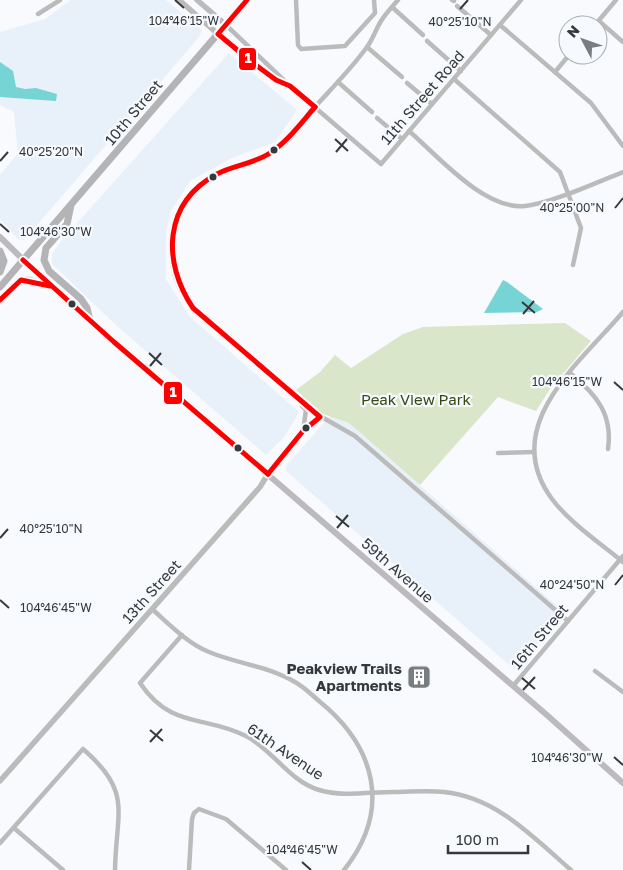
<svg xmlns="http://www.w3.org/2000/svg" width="623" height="870" font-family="'Golos Text',sans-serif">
	<rect width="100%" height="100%" fill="#f8fafd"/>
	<!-- built -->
	<g fill="#e8f0fa">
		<polygon points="71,0 166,0 202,30 199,37 24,240 18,239 0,219 0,175 18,153 14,112 0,105 0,32 45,19"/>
		<polygon points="229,53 297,110 275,142 232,158 190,181 171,211 166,232 166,279 189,316 299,412 285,436 266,455 117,326 52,264 52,254 62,240"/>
		<polygon points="330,416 349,423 565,613 514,669 286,471 286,466"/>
	</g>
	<!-- green -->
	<polygon fill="#d9e6c9" points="565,323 591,341 550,389 536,411 498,397 420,485 349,423 323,414 296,390 320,372 335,355 351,368 403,334 423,327"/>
	<!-- water -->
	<g fill="#77d4d5">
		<polygon points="0,62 13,71 16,87 25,89 36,88 57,94 56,101 0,97"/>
		<polygon points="503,280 507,282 543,309 537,312 484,313"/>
	</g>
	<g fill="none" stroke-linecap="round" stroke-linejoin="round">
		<!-- minor -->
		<g stroke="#bcbbbc" stroke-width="4.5">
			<polyline points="296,0 298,45 301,49 345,46 375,13 374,0"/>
			<path d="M398,0C392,7 386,13 381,21C376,29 373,39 367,47C351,69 332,88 314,108C304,119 295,131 284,142C262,163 240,161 216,174C163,201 157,273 197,313L313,412L355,436L568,621"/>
			<polyline points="452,0 454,1"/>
			<polyline points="457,6 491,35"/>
			<polyline points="392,7 423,35"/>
			<polyline points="38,14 60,0"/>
			<polyline points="599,21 623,42"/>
			<polyline points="226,25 290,86 381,164 521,0"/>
			<polyline points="500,25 591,103 623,146"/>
			<polyline points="595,25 616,0"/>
			<polyline points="218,34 276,80 289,86"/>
			<polyline points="427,41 461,71"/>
			<polyline points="367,47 402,77"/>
			<polyline points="555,72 569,55"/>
			<polyline points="454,79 560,172 581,228 573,265"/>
			<polyline points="338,82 372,112"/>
			<polyline points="407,83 432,104"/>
			<polyline points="377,118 402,139"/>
			<path d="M409,131C438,156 484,210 525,206C552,203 597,182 623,172"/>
			<path d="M623,312C580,363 498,426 552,499C570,523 600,543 623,562"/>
			<path d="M570,373C596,394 613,414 608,449"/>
			<polyline points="302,406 306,410 303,431"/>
			<polyline points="498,453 534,452"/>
			<polyline points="268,474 303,431 320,417"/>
			<path d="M152,609C169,624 187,643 209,652C238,664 268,666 295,682C304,687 312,695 319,701C376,747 392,810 344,870"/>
			<path d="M182,635L140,683C171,729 204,715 246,736C272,749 289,781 319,790C343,797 369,792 394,792C410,792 427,790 444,792C496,797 533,837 571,870"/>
			<polyline points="595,671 623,692"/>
			<polyline points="513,686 623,556"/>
			<polyline points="14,828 63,870"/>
			<path d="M0,843L83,749C133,792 116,811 115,870"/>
			<polyline points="189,870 192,819 194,813 199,809 226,819 286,870"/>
		</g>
		<!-- tertiary -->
		<g stroke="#bcbbbc" stroke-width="5.5">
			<polyline points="179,0 218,34"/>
			<polyline points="197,0 226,25"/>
			<polyline points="0,781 260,487 268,474"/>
		</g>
		<!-- secondary -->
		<polyline stroke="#bcbabc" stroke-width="6" points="0,237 50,286 114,342 548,716 623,783"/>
		<!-- primary -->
		<g stroke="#b4b3b5" stroke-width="7">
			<polyline points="71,205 67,224 46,248 44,260 49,271 81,299 87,308 90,321"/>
			<polyline points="0,251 4,261 0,272"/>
			<polyline points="0,287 247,0"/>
			<polyline points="0,300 21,280 29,280 50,286"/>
		</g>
		<!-- bus-1 casing -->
		<g stroke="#f6faff" stroke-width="9">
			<g id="bus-1">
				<polyline points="247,0 218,34 253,63 276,80 290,86 315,107"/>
				<polyline points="23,260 114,342 268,474"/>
				<polyline points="0,300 21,280 50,286"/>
				<path d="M268,474L303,431L320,417L193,308C162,262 163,203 217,174C233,165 254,164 270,153C288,141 301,123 315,107"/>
			</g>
		</g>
		<!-- bus-1 -->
		<use href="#bus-1" stroke="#f00" stroke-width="5"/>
	</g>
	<!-- ticks -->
	<path fill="none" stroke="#36393c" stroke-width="2" d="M175,0L184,8M460,9L468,0M335,139L348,151M336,152L347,139M0,161L8,152M615,208L623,198M0,224L9,232M522,302L535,313M523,314L534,301M149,353L162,365M150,366L161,353M614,382L623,390M336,516L349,527M337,528L348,515M0,538L8,529M615,585L623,575M0,600L9,608M522,678L535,689M523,690L535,677M150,730L163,741M150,742L162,729M614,757L623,765M302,862L311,870"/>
	<!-- icons -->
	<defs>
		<g id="building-square" transform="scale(1.25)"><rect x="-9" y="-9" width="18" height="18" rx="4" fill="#7a7d80" stroke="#f6faff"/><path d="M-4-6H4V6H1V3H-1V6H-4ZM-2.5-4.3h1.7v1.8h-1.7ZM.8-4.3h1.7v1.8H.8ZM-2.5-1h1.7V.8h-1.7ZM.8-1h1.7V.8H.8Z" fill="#fff"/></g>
	</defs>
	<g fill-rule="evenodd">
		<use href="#building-square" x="419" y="677"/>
	</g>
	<!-- markers -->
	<g fill="#36393c" stroke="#f6faff" stroke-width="2">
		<circle cx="274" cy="150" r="4.5"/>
		<circle cx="213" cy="177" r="4.5"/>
		<circle cx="72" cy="304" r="4.5"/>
		<circle cx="306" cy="428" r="4.5"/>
		<circle cx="238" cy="448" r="4.5"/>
	</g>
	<g text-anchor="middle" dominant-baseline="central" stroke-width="4.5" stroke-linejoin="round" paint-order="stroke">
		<!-- street labels -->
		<g font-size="15" fill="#36393c" stroke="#f6faff">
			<text transform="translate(422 97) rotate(-49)">11th Street Road</text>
			<text transform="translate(133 112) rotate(-50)">10th Street</text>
			<text transform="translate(398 570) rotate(41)">59th Avenue</text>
			<text transform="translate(151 591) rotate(-48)">13th Street</text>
			<text transform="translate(539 636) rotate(-50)">16th Street</text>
			<text transform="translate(286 751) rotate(34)">61th Avenue</text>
		</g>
		<!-- park labels -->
		<g font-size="15" fill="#364a10" stroke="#f6faff">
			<text x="416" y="399">Peak View Park</text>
		</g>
		<!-- poi labels -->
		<g font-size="15" font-weight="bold" fill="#36393c" stroke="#f6faff" text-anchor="end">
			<text x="402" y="668">Peakview Trails<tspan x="402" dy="17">Apartments</tspan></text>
		</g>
	</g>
	<g font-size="12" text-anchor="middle" fill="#36393c" stroke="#f6faff" stroke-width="4.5" stroke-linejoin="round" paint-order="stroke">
		<text x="184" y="25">104°46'15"W</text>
		<text x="460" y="26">40°25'10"N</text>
		<text x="51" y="156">40°25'20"N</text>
		<text x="572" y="212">40°25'00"N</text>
		<text x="56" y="236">104°46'30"W</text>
		<text x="567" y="386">104°46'15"W</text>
		<text x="51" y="533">40°25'10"N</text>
		<text x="572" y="589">40°24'50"N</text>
		<text x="56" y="612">104°46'45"W</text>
		<text x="567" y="762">104°46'30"W</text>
		<text x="302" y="854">104°46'45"W</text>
	</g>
	<g stroke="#f6faff" stroke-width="2">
		<rect x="238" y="47" width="19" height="24" rx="5" fill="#f00"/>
		<rect x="163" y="381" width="20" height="24" rx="5" fill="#f00"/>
	</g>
	<g font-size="14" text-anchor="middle" font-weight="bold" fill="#fff">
		<text x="248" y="63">1</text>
		<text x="173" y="397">1</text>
	</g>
	<!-- north arrow -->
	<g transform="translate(583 40) rotate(311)"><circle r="24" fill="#f6faff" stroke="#a9adb1"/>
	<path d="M0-4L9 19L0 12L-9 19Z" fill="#7a7d80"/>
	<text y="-8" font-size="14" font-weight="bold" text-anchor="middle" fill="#36393c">N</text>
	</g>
	<!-- scale -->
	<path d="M448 845v8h80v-8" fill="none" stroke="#36393c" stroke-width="2.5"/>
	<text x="456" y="845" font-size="15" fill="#36393c" stroke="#f6faff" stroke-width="4" paint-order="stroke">100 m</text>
</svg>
